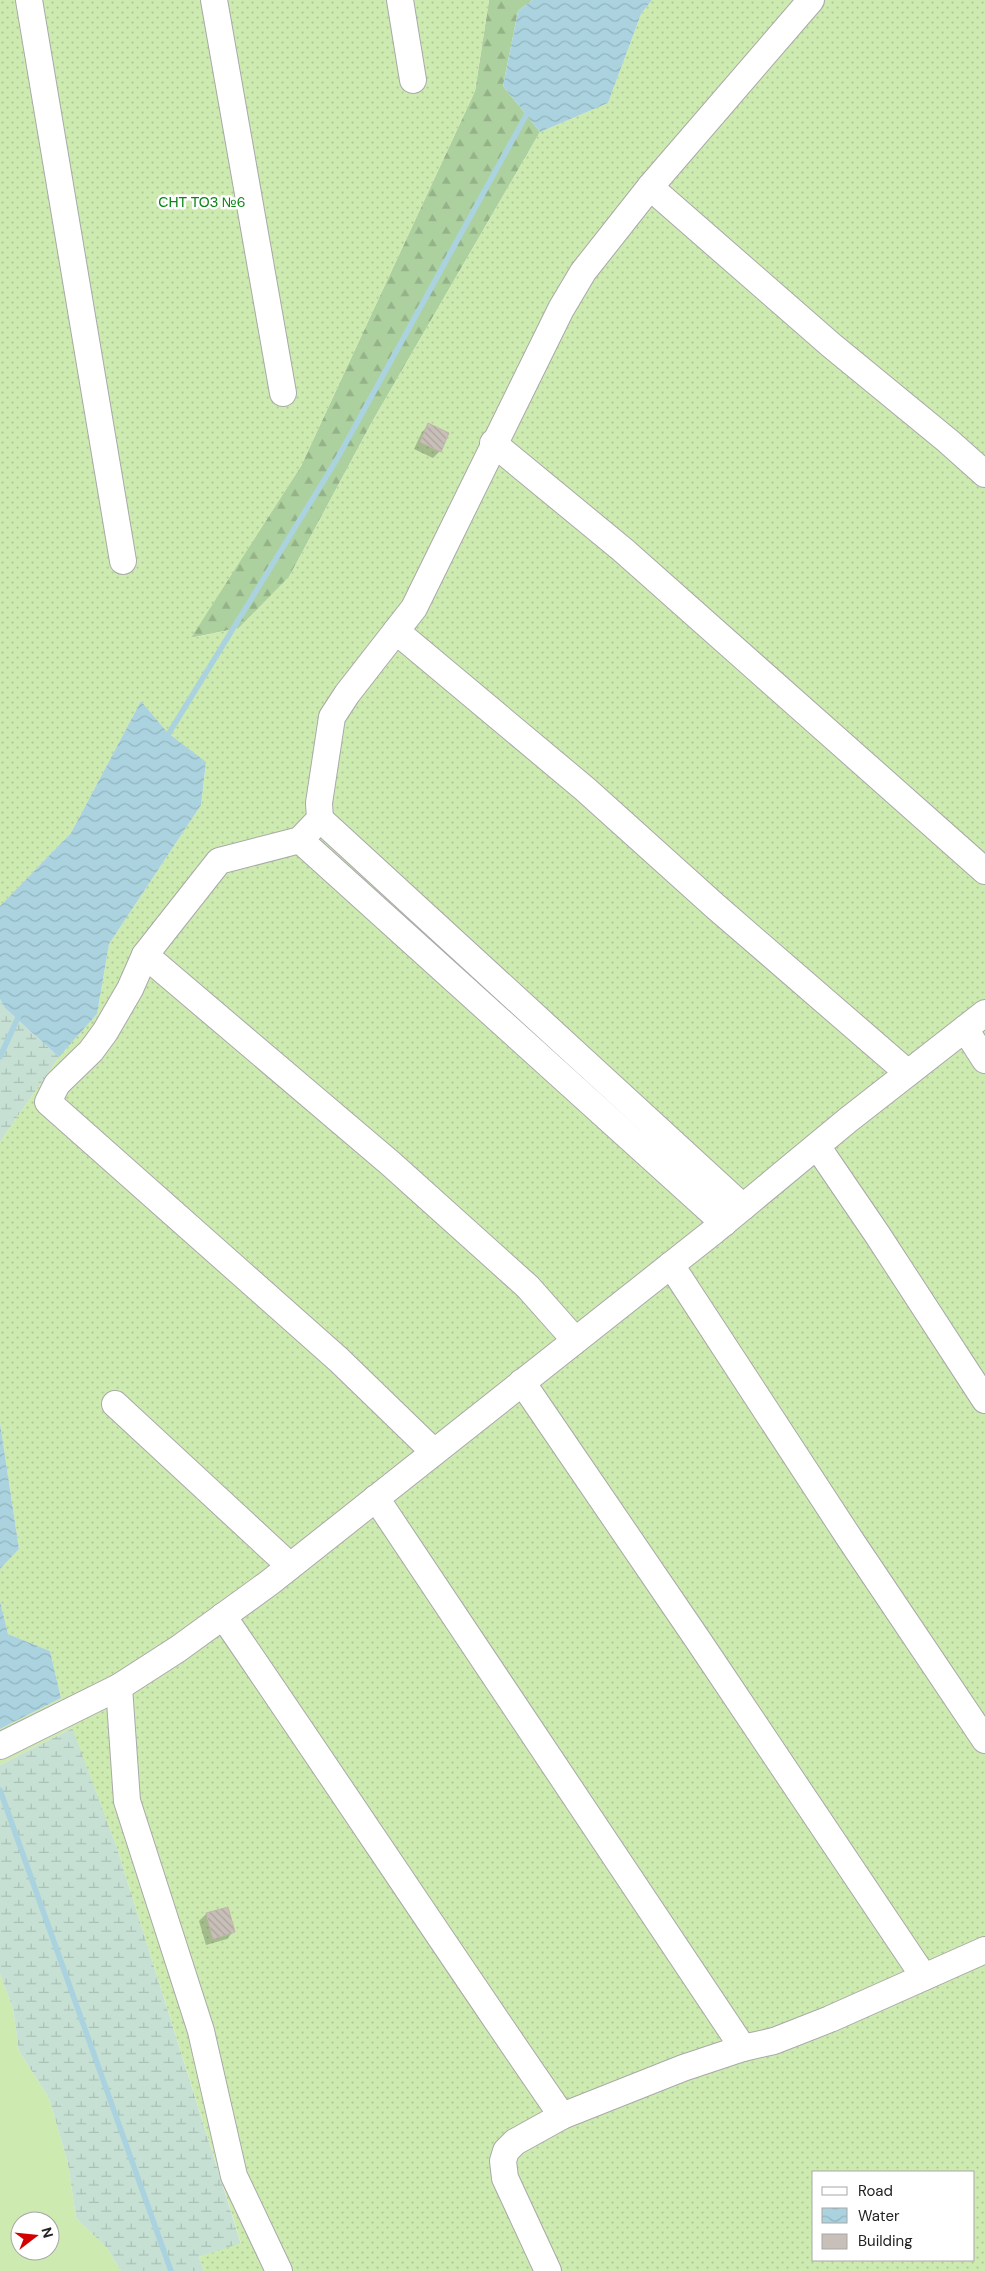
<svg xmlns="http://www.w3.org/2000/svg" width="985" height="2271" font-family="'DM Sans',sans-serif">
	<defs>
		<pattern id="forest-firs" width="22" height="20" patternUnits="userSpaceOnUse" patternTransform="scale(1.25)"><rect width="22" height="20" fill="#add19e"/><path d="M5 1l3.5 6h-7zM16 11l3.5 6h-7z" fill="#95b388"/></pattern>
		<pattern id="wetland-marsh" width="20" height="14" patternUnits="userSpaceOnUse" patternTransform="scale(1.25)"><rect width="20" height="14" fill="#c6e0d4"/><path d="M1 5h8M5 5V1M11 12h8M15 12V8" fill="none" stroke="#aac0b6"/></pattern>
		<pattern id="garden-dots" width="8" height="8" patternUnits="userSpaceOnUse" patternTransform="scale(1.25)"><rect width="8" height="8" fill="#cdebb0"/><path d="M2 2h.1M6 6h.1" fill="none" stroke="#b0c997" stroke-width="1.8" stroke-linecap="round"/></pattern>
		<pattern id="water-waves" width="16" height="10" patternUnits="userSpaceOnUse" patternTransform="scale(1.25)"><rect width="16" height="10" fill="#aad3df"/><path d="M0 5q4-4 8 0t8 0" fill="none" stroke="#92b5bf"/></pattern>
		<pattern id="building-back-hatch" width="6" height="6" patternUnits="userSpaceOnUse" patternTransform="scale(1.25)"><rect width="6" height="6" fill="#c7bfb8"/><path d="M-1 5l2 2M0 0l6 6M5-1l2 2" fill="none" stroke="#aba49e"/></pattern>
	</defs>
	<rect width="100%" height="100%" fill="#f2efe9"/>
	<!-- grass -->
	<g fill="#cdebb0" fill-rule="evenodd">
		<polygon points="61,1698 73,1728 0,1765 0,1729"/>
		<path d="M0,1974L13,2009L19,2051L49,2098L68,2163L76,2218L107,2248L121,2271H0ZM20,2221H50V2251H20Z"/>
	</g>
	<!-- forest -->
	<polygon fill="url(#forest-firs)" points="489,0 532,0 518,11 503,86 540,132 372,422 289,577 239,628 190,638 301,466 475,91"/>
	<!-- wetland -->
	<g fill="url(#wetland-marsh)">
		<polygon points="0,999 5,1008 59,1057 0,1142"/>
		<polygon points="73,1728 117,1848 241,2244 199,2257 204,2271 121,2271 107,2248 76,2218 68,2163 49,2098 19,2051 13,2009 0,1974 0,1765"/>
	</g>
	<!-- garden -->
	<path fill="url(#garden-dots)" fill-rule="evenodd" d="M0,0H489L475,91L301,466L191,638L239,628L289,577L372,422L540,132L608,103L641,14L652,0H985V2271H204L199,2257L241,2243L117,1848L61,1698L50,1651L8,1634L0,1601V1569L19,1549L0,1423V1142L59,1057L97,1014L109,944L201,805L206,763L168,733L141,701L71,833L0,906ZM814,2172H974V2260H814Z"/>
	<!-- water -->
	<g fill="url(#water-waves)">
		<polygon points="532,0 652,0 641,14 608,103 540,132 503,86 518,11"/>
		<polygon points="141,701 168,733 206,762 201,805 109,944 97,1014 59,1057 5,1008 0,999 0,906 71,833"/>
		<polygon points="0,1423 19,1549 0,1569"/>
		<polygon points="0,1601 8,1634 50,1651 61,1698 0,1729"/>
	</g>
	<!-- shadow -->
	<g fill="#0003">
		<polygon points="429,425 440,451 433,458 414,449 422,432"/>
		<polygon points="227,1909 233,1932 227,1939 206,1945 199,1921 206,1914"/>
	</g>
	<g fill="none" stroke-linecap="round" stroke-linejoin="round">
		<!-- stream -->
		<g stroke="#aad3df" stroke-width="5.5">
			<polyline points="166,738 337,459 529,110"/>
			<polyline points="0,1057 20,1013"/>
			<polyline points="0,1790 171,2271"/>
		</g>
	</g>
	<!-- building -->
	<g fill="url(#building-back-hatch)" stroke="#c4b6ab">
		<polygon points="428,423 449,433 441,452 420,442"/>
		<polygon points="228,1907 235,1932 213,1939 206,1913"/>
	</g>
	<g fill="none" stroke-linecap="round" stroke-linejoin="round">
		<!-- minor casing -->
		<g stroke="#a9a9a9" stroke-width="28">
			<g id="minor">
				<polyline points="29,0 123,561"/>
				<polyline points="214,0 283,393"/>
				<polyline points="400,0 413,80"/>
				<polyline points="650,187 831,345 948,441 985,474"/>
				<polyline points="493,443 623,550 985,871"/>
				<polyline points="396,631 585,789 715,906 908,1073"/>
				<polyline points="320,819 743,1207"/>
				<polyline points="300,840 724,1223"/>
				<polyline points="145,955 390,1163 528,1287 575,1340"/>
				<polyline points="965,1029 985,1060"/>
				<polyline points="817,1146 877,1234 985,1400"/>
				<polyline points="671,1265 850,1539 985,1740"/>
				<polyline points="522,1382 698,1640 924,1977"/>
				<polyline points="115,1404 290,1566"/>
				<polyline points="434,1452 339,1360 48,1102 57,1084 91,1051 105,1032 130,989 145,955 219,861 300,840 320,819 319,803 332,717 347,694 414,608 561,309 583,272 650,187 811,0"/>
				<polyline points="376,1498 743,2048"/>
				<path d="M223,1616C337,1782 448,1951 562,2116"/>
				<polyline points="119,1687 127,1801 201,2031 234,2176 279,2271"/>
				<polyline points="0,1746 119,1687 178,1649 269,1583 714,1231 848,1120 985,1013"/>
				<polyline points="548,2271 505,2178 503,2161 506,2151 515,2142 562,2116 683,2068 743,2048 774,2041 830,2019 985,1950"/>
			</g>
		</g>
		<!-- minor -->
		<use href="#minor" stroke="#fff" stroke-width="26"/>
	</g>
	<g text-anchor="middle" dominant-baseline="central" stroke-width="5" stroke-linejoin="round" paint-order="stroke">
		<!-- park labels -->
		<g font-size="14" fill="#0c8416" stroke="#fff">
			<text x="202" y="202">СНТ ТОЗ №6</text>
		</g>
	</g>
	<!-- legend -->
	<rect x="812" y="2171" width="162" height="90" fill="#ffffff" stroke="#a7a7a7"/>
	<rect x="822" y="2187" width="25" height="8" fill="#ffffff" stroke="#a7a7a7"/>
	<text x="858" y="2196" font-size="15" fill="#222222">Road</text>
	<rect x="822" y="2208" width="25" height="15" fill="url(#water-waves)" stroke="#a7a7a7"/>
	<text x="858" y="2221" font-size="15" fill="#222222">Water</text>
	<rect x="822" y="2234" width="25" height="15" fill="#c7bfb8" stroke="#a7a7a7"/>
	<text x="858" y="2246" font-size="15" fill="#222222">Building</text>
	<!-- north arrow -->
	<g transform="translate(35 2236) rotate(74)"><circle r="24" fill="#ffffff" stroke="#a7a7a7"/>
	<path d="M0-4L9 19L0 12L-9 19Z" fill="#d40000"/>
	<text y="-8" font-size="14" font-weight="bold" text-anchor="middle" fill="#222222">N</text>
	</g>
</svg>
